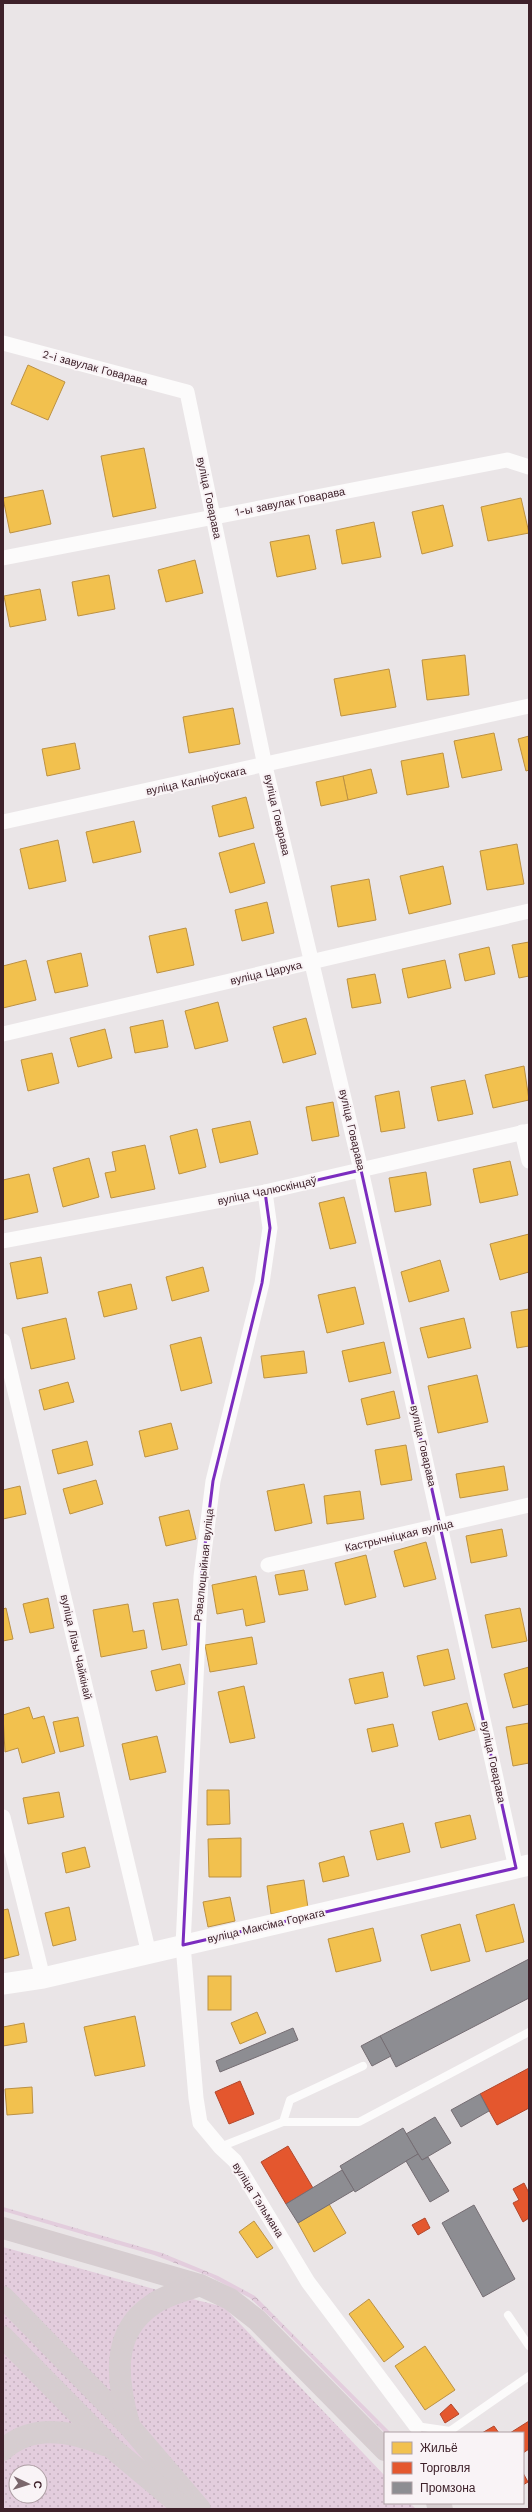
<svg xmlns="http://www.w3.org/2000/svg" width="532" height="2512" font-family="'Work Sans',sans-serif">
	<defs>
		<pattern id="grass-dots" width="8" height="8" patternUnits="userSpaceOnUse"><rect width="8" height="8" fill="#e3cddd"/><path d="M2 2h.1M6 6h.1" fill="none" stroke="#c4b0be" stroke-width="1.8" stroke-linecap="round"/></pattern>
		<pattern id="forest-crowns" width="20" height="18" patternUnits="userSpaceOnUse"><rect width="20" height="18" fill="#e3cddd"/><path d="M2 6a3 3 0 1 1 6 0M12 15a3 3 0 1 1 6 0" fill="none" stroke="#c4b0be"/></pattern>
	</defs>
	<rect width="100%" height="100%" fill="#eae5e7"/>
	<!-- grass -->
	<path fill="url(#grass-dots)" fill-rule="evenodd" d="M3,2247L161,2291L224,2307L385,2476V2503H410L416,2509H3ZM16,2472H40V2496H16Z"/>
	<!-- forest -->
	<polygon fill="url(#forest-crowns)" points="3,2207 162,2253 218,2276 255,2296 391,2433 385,2433 279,2325 250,2298 211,2277 154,2255 3,2211"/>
	<!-- homes -->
	<g fill="#f2c14e" stroke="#bc9143">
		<polygon points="28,365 65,382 48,420 11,404"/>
		<polygon points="144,448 156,508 113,517 101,456"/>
		<polygon points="43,490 51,524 10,533 3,498"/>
		<polygon points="521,498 529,533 488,541 481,507"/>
		<polygon points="443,505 453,546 422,554 412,512"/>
		<polygon points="374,522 381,557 342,564 336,530"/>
		<polygon points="309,535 316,569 277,577 270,542"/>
		<polygon points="195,560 203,593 166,602 158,570"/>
		<polygon points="109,575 115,609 78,616 72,582"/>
		<polygon points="40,589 46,620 10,627 4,596"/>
		<polygon points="465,655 469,695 427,700 422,660"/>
		<polygon points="389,669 396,707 341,716 334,679"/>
		<polygon points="233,708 240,744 189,753 183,717"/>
		<polygon points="494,733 502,770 462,778 454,741"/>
		<polygon points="529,736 529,770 526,771 518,739"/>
		<polygon points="75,743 80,769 47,776 42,749"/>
		<polygon points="443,753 449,787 407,795 401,761"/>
		<polygon points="371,769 377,793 348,800 343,776"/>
		<polygon points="343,776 348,800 321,806 316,782"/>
		<polygon points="246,797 254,828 219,837 212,806"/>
		<polygon points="134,821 141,852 93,863 86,832"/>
		<polygon points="58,840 66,881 29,889 20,849"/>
		<polygon points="254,843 265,883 230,893 219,853"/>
		<polygon points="517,844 524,884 487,890 480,851"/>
		<polygon points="443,866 451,904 409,914 400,876"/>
		<polygon points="369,879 376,920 338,927 331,886"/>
		<polygon points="267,902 274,933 242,941 235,910"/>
		<polygon points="186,928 194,965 157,973 149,936"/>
		<polygon points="529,942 529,976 519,978 512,945"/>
		<polygon points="489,947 495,974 465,981 459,954"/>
		<polygon points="81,953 88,986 55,993 47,961"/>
		<polygon points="26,960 36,1000 3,1008 3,966"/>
		<polygon points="445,960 451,988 408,998 402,969"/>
		<polygon points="375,974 381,1003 352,1008 347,979"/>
		<polygon points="218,1002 228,1041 195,1049 185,1011"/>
		<polygon points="306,1018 316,1054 283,1063 273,1027"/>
		<polygon points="163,1020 168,1047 135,1053 130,1027"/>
		<polygon points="105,1029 112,1058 78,1067 70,1038"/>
		<polygon points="52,1053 59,1083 28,1091 21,1060"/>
		<polygon points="524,1066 529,1100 493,1108 485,1075"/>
		<polygon points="465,1080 473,1114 438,1121 431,1087"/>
		<polygon points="399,1091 405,1128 381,1132 375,1096"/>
		<polygon points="333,1102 339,1136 312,1141 306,1107"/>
		<polygon points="250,1121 258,1154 220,1163 212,1129"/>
		<polygon points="197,1129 206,1167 179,1174 170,1136"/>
		<polygon points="145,1145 155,1189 111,1198 105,1173 116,1171 112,1152"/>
		<polygon points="89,1158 99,1197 63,1207 53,1168"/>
		<polygon points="510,1161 518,1195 480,1203 473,1169"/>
		<polygon points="426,1172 431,1205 395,1212 389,1178"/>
		<polygon points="29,1174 38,1212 3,1220 3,1180"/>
		<polygon points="344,1197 356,1243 330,1249 319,1203"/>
		<polygon points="529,1234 529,1272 500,1280 490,1244"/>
		<polygon points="41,1257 48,1293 17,1299 10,1263"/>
		<polygon points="440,1260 449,1291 409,1302 401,1272"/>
		<polygon points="203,1267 209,1291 172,1301 166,1277"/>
		<polygon points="131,1284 137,1309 104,1317 98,1292"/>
		<polygon points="355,1287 364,1324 327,1333 318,1295"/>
		<polygon points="529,1309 529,1346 517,1348 511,1312"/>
		<polygon points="66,1318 75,1359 31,1369 22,1328"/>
		<polygon points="464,1318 471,1348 428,1358 420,1328"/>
		<polygon points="201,1337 212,1383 181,1391 170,1345"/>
		<polygon points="384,1342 391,1373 349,1382 342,1351"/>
		<polygon points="304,1351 307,1373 264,1378 261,1356"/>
		<polygon points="477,1375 488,1422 438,1433 428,1386"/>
		<polygon points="68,1382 74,1402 44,1410 39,1390"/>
		<polygon points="394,1391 400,1418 367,1425 361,1399"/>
		<polygon points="171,1423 178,1449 145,1457 139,1431"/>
		<polygon points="87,1441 93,1465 58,1474 52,1450"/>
		<polygon points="406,1445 412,1480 381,1485 375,1450"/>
		<polygon points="504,1466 508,1490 460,1498 456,1474"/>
		<polygon points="96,1480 103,1504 70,1514 63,1489"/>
		<polygon points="304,1484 312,1523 275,1531 267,1491"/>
		<polygon points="20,1486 26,1514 3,1519 3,1490"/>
		<polygon points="360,1491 364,1519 327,1524 324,1496"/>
		<polygon points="189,1510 196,1539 166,1546 159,1517"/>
		<polygon points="502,1529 507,1556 471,1563 466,1536"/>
		<polygon points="426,1542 436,1579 404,1587 394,1551"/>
		<polygon points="366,1555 376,1597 345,1605 335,1563"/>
		<polygon points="304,1570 308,1590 279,1595 275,1575"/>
		<polygon points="256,1576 265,1622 246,1626 243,1609 217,1614 212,1585"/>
		<polygon points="48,1598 54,1628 30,1633 23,1604"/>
		<polygon points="178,1599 187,1645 162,1650 153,1603"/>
		<polygon points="128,1604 133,1632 144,1630 147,1648 101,1657 93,1610"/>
		<polygon points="6,1608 13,1639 3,1641 3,1609"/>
		<polygon points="520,1608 527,1641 492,1648 485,1615"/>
		<polygon points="252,1637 257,1664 210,1672 205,1645"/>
		<polygon points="448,1649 455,1679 424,1686 417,1656"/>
		<polygon points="180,1664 185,1684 156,1691 151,1671"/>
		<polygon points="529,1667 529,1704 513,1708 504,1674"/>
		<polygon points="383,1672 388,1697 355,1704 349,1679"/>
		<polygon points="244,1686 255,1738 230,1743 218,1692"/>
		<polygon points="467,1703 475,1730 439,1740 432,1712"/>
		<polygon points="29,1707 33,1719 44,1716 55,1753 22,1763 18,1748 5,1752 3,1715"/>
		<polygon points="78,1717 84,1746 60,1752 53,1722"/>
		<polygon points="529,1723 529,1763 513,1766 506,1727"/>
		<polygon points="393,1724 398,1746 372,1752 367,1729"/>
		<polygon points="157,1736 166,1772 130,1780 122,1744"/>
		<polygon points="207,1790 229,1790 230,1824 207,1825"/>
		<polygon points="59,1792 64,1817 28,1824 23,1798"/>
		<polygon points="470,1815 476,1839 441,1848 435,1823"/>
		<polygon points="403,1823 410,1852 377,1860 370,1831"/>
		<polygon points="241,1838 241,1877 209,1877 208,1839"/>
		<polygon points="85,1847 90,1867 66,1873 62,1853"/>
		<polygon points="344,1856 349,1876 323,1882 319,1863"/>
		<polygon points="304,1880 308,1908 271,1914 267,1886"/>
		<polygon points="230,1897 235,1921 208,1927 203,1902"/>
		<polygon points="514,1904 524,1942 486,1952 476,1915"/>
		<polygon points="69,1907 76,1940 53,1946 45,1913"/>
		<polygon points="8,1909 19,1955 3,1959 3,1910"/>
		<polygon points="460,1924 470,1961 431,1971 421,1935"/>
		<polygon points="373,1928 381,1961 336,1972 328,1939"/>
		<rect x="208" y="1976" width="23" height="34"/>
		<polygon points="257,2012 266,2033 240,2044 231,2023"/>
		<polygon points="135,2016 145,2066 95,2076 84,2027"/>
		<polygon points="24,2023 27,2042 3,2046 3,2027"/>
		<polygon points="32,2087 33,2113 7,2115 5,2089"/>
		<polygon points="329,2204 346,2233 314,2252 298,2223"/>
		<polygon points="254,2221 273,2248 257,2258 239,2232"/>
		<polygon points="369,2299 404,2347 384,2362 349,2314"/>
		<polygon points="425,2346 455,2390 425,2410 395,2366"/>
	</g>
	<!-- shops -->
	<g fill="#e4572e" stroke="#b2472d">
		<polygon points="529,2068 529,2108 497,2125 480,2094"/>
		<polygon points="240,2081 254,2114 229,2124 215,2092"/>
		<polygon points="288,2146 313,2188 286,2204 261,2162"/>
		<polygon points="524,2183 529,2193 529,2218 523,2222 513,2203 519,2200 513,2189"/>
		<polygon points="425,2218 430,2228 418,2235 412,2225"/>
		<polygon points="451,2404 459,2414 445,2423 440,2414"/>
		<polygon points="529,2421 529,2449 523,2453 523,2433 510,2433"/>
		<polygon points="494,2426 499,2433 482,2433"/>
		<polygon points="523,2473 528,2482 523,2485"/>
	</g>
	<!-- industry -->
	<g fill="#8d8d92" stroke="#756d73">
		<polygon points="529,1959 529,1998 396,2067 380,2036"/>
		<polygon points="293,2028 298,2040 220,2072 216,2061"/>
		<polygon points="380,2036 391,2056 372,2066 361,2046"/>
		<polygon points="480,2094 489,2111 461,2127 451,2110"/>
		<polygon points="435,2117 451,2143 422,2160 406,2134"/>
		<polygon points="403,2128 418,2154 355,2192 340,2166"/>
		<polygon points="418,2154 422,2160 428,2157 449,2191 430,2202 406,2161"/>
		<polygon points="342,2170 354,2190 298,2223 286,2204"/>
		<polygon points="474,2205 515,2279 483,2297 442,2223"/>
	</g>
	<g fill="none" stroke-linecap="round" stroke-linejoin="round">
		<!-- lane -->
		<g stroke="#fcfbfb" stroke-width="8">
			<polyline points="283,2122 359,2122 529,2032"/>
			<polyline points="220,2147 283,2122 290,2100 363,2066"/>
			<polyline points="508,2315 529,2346"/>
			<polyline points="416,2426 450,2431 529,2376"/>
		</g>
		<!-- street -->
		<g stroke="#fcfbfb" stroke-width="15">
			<polyline points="3,343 187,392 265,766 361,1170 516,1868"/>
			<polyline points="3,558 507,460 529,467"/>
			<polyline points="3,822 529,706"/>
			<polyline points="3,1034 529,911"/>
			<polyline points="522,1132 529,1161"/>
			<polyline points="265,1192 270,1228 262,1283 213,1481 201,1577 183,1945 196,2098 200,2123 220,2147 235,2161 308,2282 416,2426"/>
			<polyline points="3,1241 265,1192 529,1131"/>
			<polyline points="3,1341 149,1954"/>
			<polyline points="268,1565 529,1505"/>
			<polyline points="3,1817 43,1978"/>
		</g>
		<!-- secondary -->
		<polyline stroke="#fcfbfb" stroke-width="21" points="3,1984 43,1978 529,1865"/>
		<!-- primary -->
		<g stroke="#d6cdd0" stroke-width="22">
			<polyline points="3,2228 200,2285 230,2299 257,2320 385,2450"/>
			<polyline points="3,2297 130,2427 200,2509"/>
			<polyline points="3,2337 112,2448 185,2509"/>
			<path d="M129,2424C117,2382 110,2333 152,2305C165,2295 185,2291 200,2285"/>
			<path d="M3,2450C32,2423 72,2431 105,2445"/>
			<polyline points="437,2503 442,2509"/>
		</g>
	</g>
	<!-- marked area -->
	<path fill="none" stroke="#7b2cbf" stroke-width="3" stroke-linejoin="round" d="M361,1170L516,1868L183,1945L201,1577L213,1481L262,1283L270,1228L265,1192Z"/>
	<g text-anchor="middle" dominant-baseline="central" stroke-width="4" stroke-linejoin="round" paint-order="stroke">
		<!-- street labels -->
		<g font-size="11" fill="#3e212a" stroke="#f9f3f6">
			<text transform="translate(95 368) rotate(15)">2-і завулак Говарава</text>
			<text transform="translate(209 498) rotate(78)">вуліца Говарава</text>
			<text transform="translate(290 502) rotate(-11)">1-ы завулак Говарава</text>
			<text transform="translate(196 781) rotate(-12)">вуліца Каліноўскага</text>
			<text transform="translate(277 815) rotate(77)">вуліца Говарава</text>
			<text transform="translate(266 973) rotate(-13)">вуліца Царука</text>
			<text transform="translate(352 1130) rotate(77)">вуліца Говарава</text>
			<text transform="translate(267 1191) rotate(-12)">вуліца Чалюскінцаў</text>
			<text transform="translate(423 1446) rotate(77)">вуліца Говарава</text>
			<text transform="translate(399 1536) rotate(-13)">Кастрычніцкая вуліца</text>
			<text transform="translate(204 1565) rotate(-84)">Рэвалюцыйная вуліца</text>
			<text transform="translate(76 1647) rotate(77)">вуліца Лізы Чайкінай</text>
			<text transform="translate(493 1762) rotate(78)">вуліца Говарава</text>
			<text transform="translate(266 1926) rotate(-13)">вуліца Максіма Горкага</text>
			<text transform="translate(258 2200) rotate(58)">вуліца Тэльмана</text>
		</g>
	</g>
	<!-- border -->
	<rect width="532" height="2512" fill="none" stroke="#3e212a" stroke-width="8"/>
	<!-- legend -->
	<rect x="384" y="2432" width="140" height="72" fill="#f9f3f6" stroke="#ae9fa4"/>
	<rect x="392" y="2442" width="20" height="12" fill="#f2c14e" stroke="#ae9fa4"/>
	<text x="420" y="2452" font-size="12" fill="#3e212a">Жильё</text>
	<rect x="392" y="2462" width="20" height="12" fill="#e4572e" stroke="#ae9fa4"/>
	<text x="420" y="2472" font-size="12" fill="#3e212a">Торговля</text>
	<rect x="392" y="2482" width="20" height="12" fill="#8d8d92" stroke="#ae9fa4"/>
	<text x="420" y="2492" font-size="12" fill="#3e212a">Промзона</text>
	<!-- north arrow -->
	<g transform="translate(28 2484) rotate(94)"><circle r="19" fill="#f9f3f6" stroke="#ae9fa4"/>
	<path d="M0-3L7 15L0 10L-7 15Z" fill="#7a666c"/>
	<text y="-6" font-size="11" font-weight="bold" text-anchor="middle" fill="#3e212a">С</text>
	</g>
</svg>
